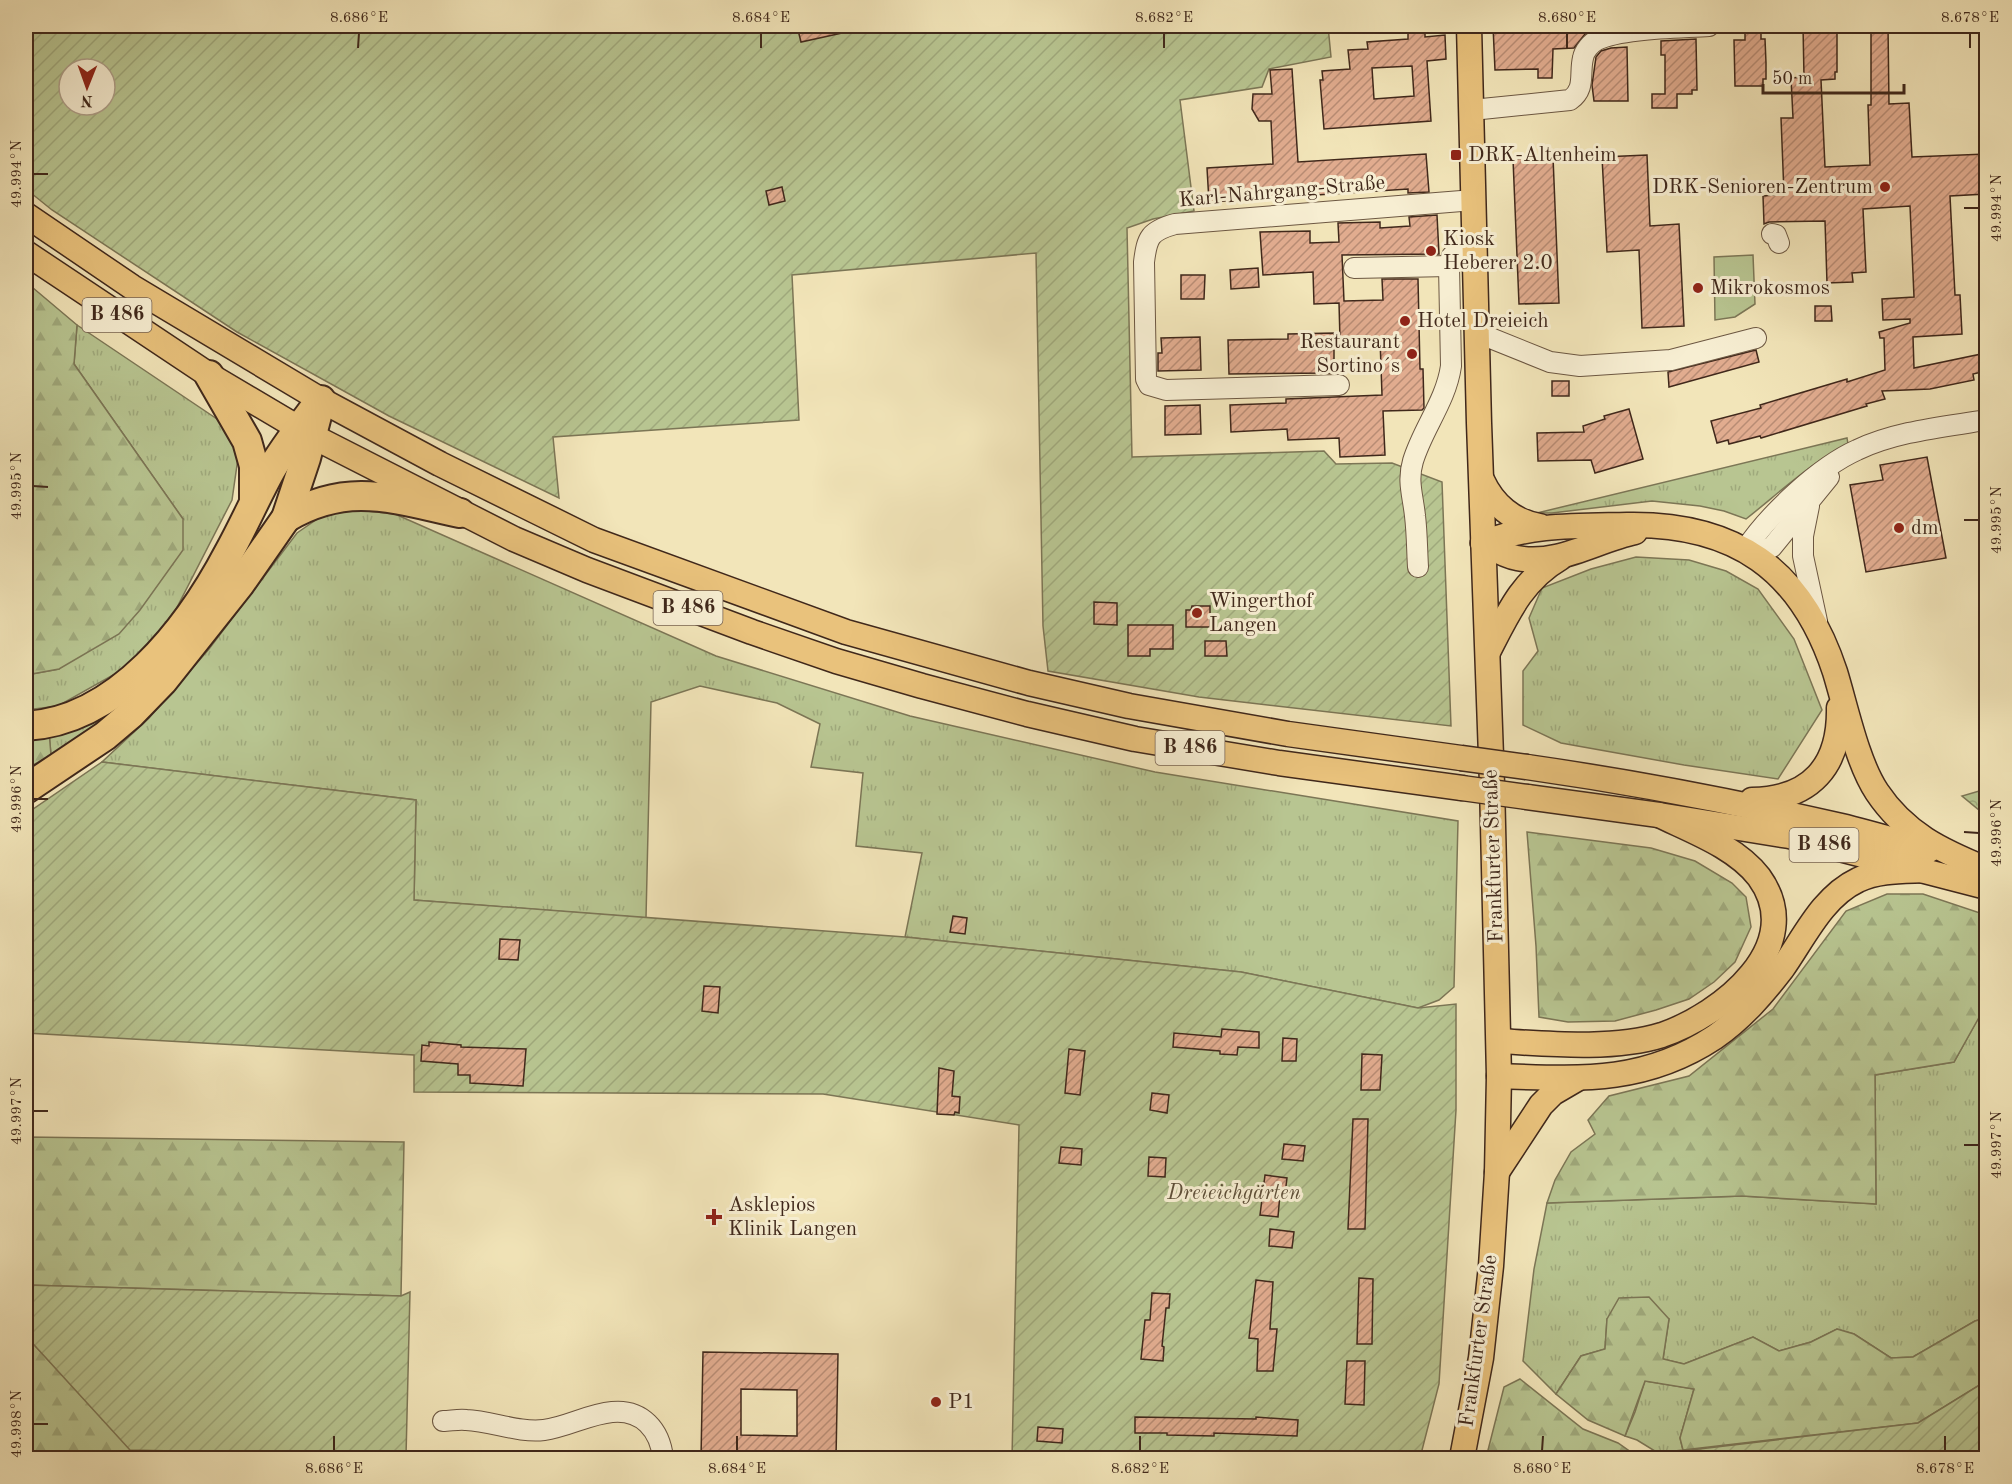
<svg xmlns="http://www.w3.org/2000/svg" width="2012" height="1484" font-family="'Old Standard TT',serif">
	<defs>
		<pattern id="grass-tufts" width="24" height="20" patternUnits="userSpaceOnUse" patternTransform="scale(1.5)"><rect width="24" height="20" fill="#b8c591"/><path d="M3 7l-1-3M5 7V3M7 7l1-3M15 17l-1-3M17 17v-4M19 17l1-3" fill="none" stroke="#9fa97c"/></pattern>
		<pattern id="forest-firs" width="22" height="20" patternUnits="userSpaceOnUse" patternTransform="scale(1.5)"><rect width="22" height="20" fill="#b8c591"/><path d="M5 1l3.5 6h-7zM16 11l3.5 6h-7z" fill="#9fa97c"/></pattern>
		<pattern id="park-crowns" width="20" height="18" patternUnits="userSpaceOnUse" patternTransform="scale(1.5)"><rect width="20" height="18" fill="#b8c591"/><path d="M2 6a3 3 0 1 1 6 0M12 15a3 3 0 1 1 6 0" fill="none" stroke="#9fa97c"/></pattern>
		<pattern id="garden-furrows" width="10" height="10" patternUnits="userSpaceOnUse" patternTransform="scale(1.5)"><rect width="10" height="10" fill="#b8c591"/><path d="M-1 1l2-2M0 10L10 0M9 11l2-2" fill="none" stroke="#9fa97c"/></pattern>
		<pattern id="building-hatch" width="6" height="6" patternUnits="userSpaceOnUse" patternTransform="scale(1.5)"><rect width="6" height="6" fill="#e1ac8f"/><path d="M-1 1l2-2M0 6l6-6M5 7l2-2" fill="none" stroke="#b88c74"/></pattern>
	</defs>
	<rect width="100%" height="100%" fill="#f2e5b9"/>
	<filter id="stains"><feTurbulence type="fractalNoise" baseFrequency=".00333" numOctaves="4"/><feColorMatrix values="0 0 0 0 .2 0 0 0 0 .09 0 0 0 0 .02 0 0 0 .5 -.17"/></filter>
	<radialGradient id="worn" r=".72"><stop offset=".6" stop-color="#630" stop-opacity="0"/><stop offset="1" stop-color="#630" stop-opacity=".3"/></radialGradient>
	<!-- grass -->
	<g fill="url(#grass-tufts)" stroke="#7c7656" stroke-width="1.5">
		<polygon points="77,325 217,419 239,451 232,500 171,619 131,665 58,706 26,710 26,675 59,669 183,519 74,364"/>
		<path d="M1847,438L1848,444C1810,463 1779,493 1746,519L1724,511L1700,506L1652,501L1552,513H1537Z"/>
		<polygon points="357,510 395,514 716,656 910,716 1155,772 1458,821 1454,987 1439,1000 1418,1008 1241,972 905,937 922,853 856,846 863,773 811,767 820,724 777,703 700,686 651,702 646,918 414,900 416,800 102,762 149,718 209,649 297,533 326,513"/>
		<polygon points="1636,557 1689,560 1726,571 1758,589 1794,639 1822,710 1778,779 1684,765 1561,743 1523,725 1523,671 1538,651 1529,618 1542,588 1591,569"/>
		<polygon points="135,693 85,735 51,755 49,733 26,744 26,732"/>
		<polygon points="1986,1004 1986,1318 1975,1321 1913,1357 1891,1358 1854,1334 1837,1329 1811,1342 1779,1351 1753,1337 1684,1364 1663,1359 1669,1319 1607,1319 1605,1349 1581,1356 1556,1394 1523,1361 1534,1269 1547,1203 1742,1196 1876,1204 1875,1075 1954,1062"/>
		<polygon points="1645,1381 1694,1389 1680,1438 1683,1450 1658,1453 1637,1440 1625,1436 1635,1412"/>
	</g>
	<!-- forest -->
	<g fill="url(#forest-firs)" stroke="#7c7656" stroke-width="1.5">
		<polygon points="26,282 77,325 74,364 183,519 183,550 140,610 119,634 59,669 26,675"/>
		<polygon points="49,732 51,755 26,769 26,744"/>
		<polygon points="1527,832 1651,848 1695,861 1732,883 1746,897 1751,927 1735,962 1714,982 1689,999 1656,1010 1615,1021 1568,1022 1539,1017 1536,946"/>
		<polygon points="1887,894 1923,894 1986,915 1986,1005 1954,1062 1875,1075 1876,1204 1742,1196 1547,1203 1555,1180 1571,1152 1595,1134 1588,1120 1609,1096 1689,1076 1773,1009 1846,911"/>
		<polygon points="26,1137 404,1142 401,1296 26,1285"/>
		<polygon points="1649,1297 1669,1319 1663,1359 1684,1364 1753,1337 1779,1351 1811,1342 1837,1329 1854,1334 1891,1358 1913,1357 1975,1321 1986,1318 1986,1381 1918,1423 1683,1450 1680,1438 1694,1389 1645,1381 1625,1436 1588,1420 1556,1394 1581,1356 1605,1349 1607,1319 1619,1298"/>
		<polygon points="26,1336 131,1450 406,1456 406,1458 26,1458"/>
		<polygon points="1520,1379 1583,1429 1618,1443 1638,1457 1486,1458 1504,1387"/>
	</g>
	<!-- park -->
	<polygon fill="url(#park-crowns)" stroke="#7c7656" stroke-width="1.5" points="1986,789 1986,812 1979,810 1962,796"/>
	<!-- garden -->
	<g fill="url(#garden-furrows)" stroke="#7c7656" stroke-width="1.5" fill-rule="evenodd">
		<path d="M26,26H1328L1331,57L1269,69L1262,87L1180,100L1194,211L1153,219L1127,228L1132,457L1324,451L1336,464L1392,463L1442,482L1451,726L1199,697L1048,671L1043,626L1036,253L792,275L799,420L553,437L559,498L389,416L237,332L52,210L26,189ZM69,69H105V105H69Z"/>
		<polygon points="102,762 416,800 414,900 905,937 1241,972 1418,1008 1456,1004 1456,1110 1439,1384 1420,1458 1012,1458 1019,1125 823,1094 414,1092 414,1055 26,1033 26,814"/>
		<polygon points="26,1285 401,1296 410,1292 406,1456 130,1450 26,1336"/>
		<polygon points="1986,1381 1986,1458 1623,1458 1918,1423"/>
	</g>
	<!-- pitch -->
	<polygon fill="#b8c591" stroke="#7c7656" stroke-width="1.5" points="1753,255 1755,304 1735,317 1715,320 1714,257"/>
	<!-- building -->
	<g fill="url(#building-hatch)" stroke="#40281b" stroke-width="1.5" fill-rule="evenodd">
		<polygon points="797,26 846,26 847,32 801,42"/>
		<polygon points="1493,26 1601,26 1585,34 1574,48 1553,49 1552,78 1538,78 1538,69 1495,70"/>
		<polygon points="1803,26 1837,26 1837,72 1835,72 1835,79 1821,80 1825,167 1870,165 1868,105 1871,105 1871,26 1888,26 1889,104 1909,103 1912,157 1986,154 1986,194 1950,196 1955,295 1960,295 1962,334 1913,337 1914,368 1986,353 1986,371 1973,374 1974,380 1930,389 1882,391 1885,399 1866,404 1867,406 1761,438 1760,436 1729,444 1728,440 1717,443 1711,421 1761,408 1760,405 1847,379 1847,382 1885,370 1884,338 1880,338 1879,332 1910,323 1910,319 1883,320 1882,299 1914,297 1910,206 1863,209 1866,272 1852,273 1853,282 1827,283 1825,221 1769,222 1764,224 1763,196 1784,194 1781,118 1793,118 1791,78 1804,77"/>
		<path d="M1425,29V37L1445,35L1446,59L1427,61L1431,121L1324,129L1320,80H1323L1322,71L1350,69L1348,50L1368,49L1367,42L1408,39V30ZM1412,66L1414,96L1374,99L1372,68Z"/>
		<polygon points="1761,31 1761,39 1765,39 1766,63 1766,79 1763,79 1763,86 1735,86 1734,40 1745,40 1745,32"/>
		<polygon points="1696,39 1697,90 1692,90 1692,94 1677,94 1677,108 1652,108 1652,94 1665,94 1665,55 1661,55 1661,41"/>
		<polygon points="1627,47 1628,101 1594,101 1592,85 1596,57 1601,51 1611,48"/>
		<polygon points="1292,69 1298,162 1426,154 1429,192 1408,193 1408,189 1209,202 1207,168 1273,164 1271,121 1259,121 1252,109 1253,94 1272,94 1270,70"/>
		<polygon points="1647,155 1650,226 1679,224 1684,326 1642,328 1639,250 1607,252 1602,157"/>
		<polygon points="1553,157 1559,303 1519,304 1513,159"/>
		<polygon points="782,187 785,201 769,205 766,191"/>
		<polygon points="1437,215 1439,254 1342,255 1344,301 1383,300 1382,279 1418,279 1420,369 1423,369 1424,408 1422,410 1383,411 1385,455 1340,457 1339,438 1288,440 1287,429 1231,432 1230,405 1286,403 1286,399 1382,395 1380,339 1340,340 1339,303 1314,304 1313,272 1263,275 1260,232 1310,231 1310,243 1339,242 1338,223 1380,222 1380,228 1410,226 1409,217"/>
		<polygon points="1258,268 1259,287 1231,289 1230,270"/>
		<polygon points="1181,275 1205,275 1204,299 1181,299"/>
		<polygon points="1815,306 1831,306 1832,321 1815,321"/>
		<polygon points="1334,333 1334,373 1229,374 1228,340 1288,339 1288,334"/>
		<polygon points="1200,337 1201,370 1158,371 1158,353 1162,353 1161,338"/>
		<polygon points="1756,350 1759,362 1669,387 1668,372"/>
		<rect x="1552" y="381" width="17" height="15"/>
		<polygon points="1200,405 1201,434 1165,435 1165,406"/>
		<polygon points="1629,409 1643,459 1595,473 1591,460 1538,461 1537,433 1584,432 1583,426 1605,419 1604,416"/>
		<polygon points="1927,457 1946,558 1866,572 1850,485 1883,480 1880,465"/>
		<polygon points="1094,602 1117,603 1117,625 1094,624"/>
		<polygon points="1192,606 1210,606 1210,627 1186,627 1186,610 1191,610"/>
		<polygon points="1128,625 1173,625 1173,649 1150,649 1150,656 1128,656"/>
		<polygon points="1205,641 1226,641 1227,656 1205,656"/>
		<polygon points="953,916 967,918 965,934 950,932"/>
		<polygon points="500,939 520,940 518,960 499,959"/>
		<polygon points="704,986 720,987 718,1013 702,1011"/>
		<polygon points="1222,1029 1259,1032 1259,1048 1238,1047 1237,1055 1220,1054 1220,1051 1173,1047 1174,1033 1221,1037"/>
		<polygon points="1283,1038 1297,1039 1296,1061 1282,1061"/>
		<polygon points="429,1042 461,1045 461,1047 526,1049 523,1086 470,1083 470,1075 458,1075 458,1064 421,1061 422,1045 429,1046"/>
		<polygon points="1069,1049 1085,1051 1080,1095 1065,1093"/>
		<polygon points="1362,1054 1382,1055 1380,1090 1361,1090"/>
		<polygon points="939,1068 954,1071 952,1096 960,1097 959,1113 955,1112 954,1115 937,1114"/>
		<polygon points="1152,1093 1169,1095 1167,1113 1150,1110"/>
		<polygon points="1353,1119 1368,1119 1365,1229 1348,1229"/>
		<polygon points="1284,1144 1305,1146 1303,1161 1282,1159"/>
		<polygon points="1061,1147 1082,1149 1081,1165 1059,1163"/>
		<polygon points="1149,1157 1166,1158 1165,1177 1148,1176"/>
		<polygon points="1265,1175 1287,1178 1285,1194 1280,1194 1278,1217 1260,1215"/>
		<polygon points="1270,1229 1294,1232 1292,1248 1269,1246"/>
		<polygon points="1359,1278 1373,1279 1372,1344 1357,1344"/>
		<polygon points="1256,1280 1273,1282 1270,1329 1277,1329 1273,1371 1257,1371 1258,1339 1249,1338"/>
		<polygon points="1152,1293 1170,1294 1169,1308 1166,1308 1162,1346 1164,1347 1163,1361 1141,1359 1145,1320 1150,1320"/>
		<path d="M703,1352L838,1354L836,1458H701ZM741,1389L797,1390V1436L741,1435Z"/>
		<polygon points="1347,1361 1365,1361 1364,1405 1345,1404"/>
		<polygon points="1135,1417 1256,1419 1256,1417 1298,1420 1297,1436 1214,1433 1214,1436 1167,1435 1167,1433 1135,1433"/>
		<polygon points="1038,1427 1063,1429 1062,1443 1037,1441"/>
	</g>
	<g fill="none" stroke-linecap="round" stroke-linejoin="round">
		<!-- minor casing -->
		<g stroke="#6c5742" stroke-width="22">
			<g id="minor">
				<path d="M1472,110L1570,100C1586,89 1579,74 1583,58C1584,51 1591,43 1597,40C1621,28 1680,28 1709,26"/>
				<polyline points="1772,234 1776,235 1779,243"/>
				<polyline points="1354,268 1449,266"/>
				<polyline points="1478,333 1550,362 1580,366 1671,360 1756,338"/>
				<path d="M1339,385L1166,390L1149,385L1146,379L1144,262C1147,237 1150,231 1175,224L1474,200"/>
				<polyline points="1809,506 1803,536 1803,556 1817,621"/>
				<path d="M1745,550C1768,515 1819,467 1857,450C1897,431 1944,427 1986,420"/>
				<polyline points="1745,550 1763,551 1772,547 1829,477"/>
				<path d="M1418,567C1417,550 1417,532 1415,516C1413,496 1407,481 1413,461C1423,428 1446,401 1451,366L1449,266L1452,256L1476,252"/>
				<path d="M443,1421C450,1421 459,1419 466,1420C492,1421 518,1433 544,1430C567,1427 589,1414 612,1412C642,1409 660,1430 663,1458"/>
			</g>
		</g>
		<!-- major casing -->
		<g stroke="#40281b" stroke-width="27">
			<g id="major">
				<polyline points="26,215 132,287 321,400 440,464 594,540 846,632 1029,683 1129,706 1288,734 1461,758"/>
				<polyline points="26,253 209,375 312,436 514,539 587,570 752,632 836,661 922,686 1027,714 1135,739 1279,763 1462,788"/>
				<path d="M1482,480C1493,504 1513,522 1540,526"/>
				<path d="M1483,543C1530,524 1577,526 1627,525C1735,523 1801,569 1835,672C1846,708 1857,762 1877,792C1905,834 1942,851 1986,869"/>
				<path d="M1483,543C1494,549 1505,556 1517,558C1558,566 1597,540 1635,532"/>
				<path d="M1488,652C1507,615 1522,580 1560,558"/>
				<path d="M1527,767C1632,782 1737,802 1841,826C1870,833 1900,842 1929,850"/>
				<polyline points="1527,797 1659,815 1789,836 1986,887"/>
				<path d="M1752,800C1811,799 1840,766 1839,708"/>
				<path d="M1499,1041C1549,1044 1614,1050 1662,1035C1721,1015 1809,946 1759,877C1736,847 1692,831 1659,815"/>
				<path d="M1499,1076C1579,1079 1644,1084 1715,1037C1742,1018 1762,995 1782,969C1804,938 1822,897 1858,880C1878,870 1904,871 1925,870"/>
				<polyline points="1497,1172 1541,1105 1553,1093 1577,1079"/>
				<polyline points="1462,1458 1481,1358 1491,1266 1497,1172 1499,1076 1492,784 1479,423 1469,26"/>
			</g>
		</g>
		<!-- highway casing -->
		<g stroke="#40281b" stroke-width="32">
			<g id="highway">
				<polyline points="209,375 247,441 254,466 254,500"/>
				<path d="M286,518C348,481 394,499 460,513"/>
				<path d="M26,726C118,721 189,628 229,552C244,525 256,497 271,470C283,449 298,430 313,410"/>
				<polyline points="26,789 105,736 131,714 163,681 240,584 286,518 306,458 321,400"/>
			</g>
		</g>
		<!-- minor -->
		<use href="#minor" stroke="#f7eed2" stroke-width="20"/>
		<!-- major -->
		<use href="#major" stroke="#e9c27c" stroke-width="24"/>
		<!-- highway -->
		<use href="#highway" stroke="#e9c27c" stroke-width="28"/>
		<!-- major-bridge casing -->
		<g stroke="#40281b" stroke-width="27" stroke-linecap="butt">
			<g id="major-bridge">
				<polyline points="1461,758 1527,767"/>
				<polyline points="1462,788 1527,797"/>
			</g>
		</g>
		<!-- major-bridge -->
		<use href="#major-bridge" stroke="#e9c27c" stroke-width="24"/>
	</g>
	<!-- ticks -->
	<path fill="none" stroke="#40281b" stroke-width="2" d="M358,48L359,33M761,48V33M1164,48V33M1567,48V33M1970,48V33M33,174H48M1964,208H1979M33,486L48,487M1964,520H1979M33,799H48M1964,832L1979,833M33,1111H48M1964,1145H1979M33,1424H48M334,1451V1436M737,1451V1436M1140,1451V1436M1542,1451L1543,1436M1945,1451V1436"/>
	<!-- markers -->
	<g fill="#8f2418" stroke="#f7eed2" stroke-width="2">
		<rect x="1450" y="149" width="12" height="12" rx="3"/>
		<circle cx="1885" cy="187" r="6"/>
		<circle cx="1431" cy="251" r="6"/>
		<circle cx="1698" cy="288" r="6"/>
		<circle cx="1405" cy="321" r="6"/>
		<circle cx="1412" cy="354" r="6"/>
		<circle cx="1899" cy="528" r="6"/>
		<circle cx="1197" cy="613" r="6"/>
		<path d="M711 1208h6v6h6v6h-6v6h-6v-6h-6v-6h6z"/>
		<circle cx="936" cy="1402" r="6"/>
	</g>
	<g text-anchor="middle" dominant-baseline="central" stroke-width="6" stroke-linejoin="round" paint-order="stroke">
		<!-- shield labels -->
		<g fill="#f7eed2" stroke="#776352" stroke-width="1.5">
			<rect x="82.5" y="298" width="69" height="34" rx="4.5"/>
			<rect x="653.5" y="591" width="69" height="34" rx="4.5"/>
			<rect x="1155.5" y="731" width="69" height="34" rx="4.5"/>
			<rect x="1789.5" y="828" width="69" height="34" rx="4.5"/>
		</g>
		<g font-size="20" font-weight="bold" fill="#40281b">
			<text x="117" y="315">B 486</text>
			<text x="688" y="608">B 486</text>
			<text x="1190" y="748">B 486</text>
			<text x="1824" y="845">B 486</text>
		</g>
		<!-- poi labels -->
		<g font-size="21" fill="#40281b" stroke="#f7eed2" text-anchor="start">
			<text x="1468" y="155">DRK-Altenheim</text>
			<text x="1873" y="187" text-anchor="end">DRK-Senioren-Zentrum</text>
			<text x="1443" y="239">Kiosk<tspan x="1443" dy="24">Heberer 2.0</tspan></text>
			<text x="1710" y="288">Mikrokosmos</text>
			<text x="1417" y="321">Hotel Dreieich</text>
			<text x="1400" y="342" text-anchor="end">Restaurant<tspan x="1400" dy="24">Sortino´s</tspan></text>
			<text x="1911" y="528">dm</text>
			<text x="1209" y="601">Wingerthof<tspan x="1209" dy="24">Langen</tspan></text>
			<text x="728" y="1205">Asklepios<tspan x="728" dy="24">Klinik Langen</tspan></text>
			<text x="948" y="1402">P1</text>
		</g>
		<!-- street labels -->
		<g font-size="21" fill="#40281b" stroke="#f7eed2">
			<text transform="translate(1282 192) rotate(-5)">Karl-Nahrgang-Straße</text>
			<text transform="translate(1494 856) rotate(-92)">Frankfurter Straße</text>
			<text transform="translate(1479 1341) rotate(-82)">Frankfurter Straße</text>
		</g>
		<!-- park labels -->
		<g font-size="21" font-style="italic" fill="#5e4f38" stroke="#f7eed2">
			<text x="1234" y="1193">Dreieichgärten</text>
		</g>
	</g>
	<!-- margin -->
	<rect width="2012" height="1484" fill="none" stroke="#f2e5b9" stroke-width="66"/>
	<!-- north arrow -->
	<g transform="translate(87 87) rotate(181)"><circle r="28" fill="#f7eed2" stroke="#ae9f89" stroke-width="1.5"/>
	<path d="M0-4.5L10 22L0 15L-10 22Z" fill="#8f2418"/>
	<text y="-9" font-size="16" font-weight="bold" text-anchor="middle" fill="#40281b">N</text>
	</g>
	<!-- scale -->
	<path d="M1763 84v9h141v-9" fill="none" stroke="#40281b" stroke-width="3"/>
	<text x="1772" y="84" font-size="18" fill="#40281b" stroke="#f7eed2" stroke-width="4.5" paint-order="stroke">50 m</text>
	<rect x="33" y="33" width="1946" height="1418" fill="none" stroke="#40281b" stroke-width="2"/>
	<g font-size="15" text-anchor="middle" fill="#40281b">
		<text x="359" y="22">8.686°E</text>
		<text x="761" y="22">8.684°E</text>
		<text x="1164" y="22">8.682°E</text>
		<text x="1567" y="22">8.680°E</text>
		<text x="1970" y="22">8.678°E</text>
		<text transform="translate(16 174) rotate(-90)" y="5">49.994°N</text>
		<text transform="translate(1996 208) rotate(-90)" y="5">49.994°N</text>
		<text transform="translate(16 486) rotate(-90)" y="5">49.995°N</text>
		<text transform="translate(1996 520) rotate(-90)" y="5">49.995°N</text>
		<text transform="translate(16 799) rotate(-90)" y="5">49.996°N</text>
		<text transform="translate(1996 833) rotate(-90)" y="5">49.996°N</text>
		<text transform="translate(16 1111) rotate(-90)" y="5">49.997°N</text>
		<text transform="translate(1996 1145) rotate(-90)" y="5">49.997°N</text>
		<text transform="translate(16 1424) rotate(-90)" y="5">49.998°N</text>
		<text x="334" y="1473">8.686°E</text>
		<text x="737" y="1473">8.684°E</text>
		<text x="1140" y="1473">8.682°E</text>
		<text x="1542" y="1473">8.680°E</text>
		<text x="1945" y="1473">8.678°E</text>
	</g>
	<rect width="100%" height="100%" filter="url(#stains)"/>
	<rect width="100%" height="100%" fill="url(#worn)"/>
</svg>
